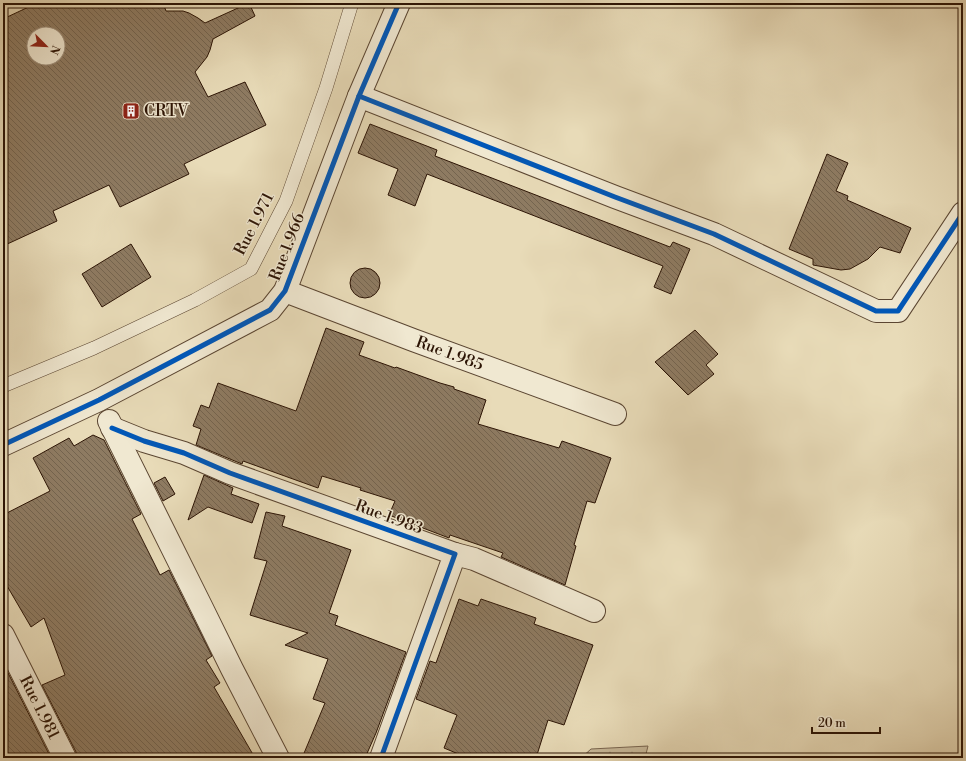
<svg xmlns="http://www.w3.org/2000/svg" width="966" height="761" font-family="'Libre Bodoni',serif">
	<defs>
		<pattern id="forest-firs" width="22" height="20" patternUnits="userSpaceOnUse"><rect width="22" height="20" fill="#c8b99a"/><path d="M5 1l3.5 6h-7zM16 11l3.5 6h-7z" fill="#ac9e83"/></pattern>
		<pattern id="building-back-hatch" width="6" height="6" patternUnits="userSpaceOnUse"><rect width="6" height="6" fill="#8e7b62"/><path d="M-1 5l2 2M0 0l6 6M5-1l2 2" fill="none" stroke="#74644f"/></pattern>
	</defs>
	<rect width="100%" height="100%" fill="#e8dbb8"/>
	<filter id="stains"><feTurbulence type="fractalNoise" baseFrequency=".005" numOctaves="4"/><feColorMatrix values="0 0 0 0 .2 0 0 0 0 .09 0 0 0 0 .02 0 0 0 .5 -.17"/></filter>
	<radialGradient id="worn" r=".72"><stop offset=".6" stop-color="#630" stop-opacity="0"/><stop offset="1" stop-color="#630" stop-opacity=".3"/></radialGradient>
	<!-- forest -->
	<polygon fill="url(#forest-firs)" stroke="#7a6650" points="648,746 645,758 581,758 591,749"/>
	<!-- building -->
	<g fill="url(#building-back-hatch)" stroke="#2c1405" fill-rule="evenodd">
		<path d="M37,3H163L166,11H183L189,13L198,18L205,23L249,3L255,16L213,39L210,50L207,57L195,72L208,97L245,82L266,125L184,164L189,174L120,207L109,185L53,211L57,221L3,246V19ZM34,34H58V58H34Z"/>
		<polygon points="370,124 437,150 435,156 670,247 673,242 690,249 671,294 654,287 663,266 427,174 415,206 388,195 398,169 358,153"/>
		<polygon points="827,154 848,163 836,191 848,196 847,200 911,228 900,253 880,247 868,259 850,269 841,270 813,265 813,259 789,249"/>
		<polygon points="131,244 151,277 102,307 82,274"/>
		<circle cx="365" cy="283" r="15"/>
		<polygon points="326,328 364,342 359,355 395,368 396,367 440,383 454,387 454,389 486,400 478,424 559,448 562,441 611,458 595,503 587,501 574,545 576,546 565,585 501,557 503,553 450,535 449,538 389,515 395,501 360,490 361,488 322,476 318,488 243,461 242,464 196,445 201,429 193,426 201,405 209,408 218,383 296,411"/>
		<polygon points="695,330 718,354 706,365 714,374 688,395 655,362"/>
		<polygon points="93,435 104,440 141,514 132,519 160,575 169,570 212,656 206,660 220,683 214,687 255,758 77,758 76,752 42,685 65,675 44,618 31,627 3,579 3,515 50,491 33,458 69,438 74,446"/>
		<polygon points="204,475 233,488 231,494 259,504 252,523 208,507 188,520"/>
		<polygon points="165,477 175,494 163,501 154,483"/>
		<polygon points="266,512 285,516 282,526 351,550 329,613 338,616 335,625 406,652 376,733 365,758 302,758 325,703 313,699 328,659 285,645 308,633 250,615 267,561 254,558"/>
		<polygon points="459,599 478,606 481,599 536,618 534,624 593,645 564,725 548,720 536,758 468,758 444,748 457,715 416,699 430,661 436,663"/>
		<polygon points="3,663 51,758 3,758"/>
	</g>
	<g fill="none" stroke-linecap="round" stroke-linejoin="round">
		<!-- service casing -->
		<g stroke="#5b4632" stroke-width="14">
			<polyline id="service" points="3,386 94,348 195,300 251,269 286,201 326,88 352,3"/>
		</g>
		<!-- minor casing -->
		<g stroke="#5b4632" stroke-width="24">
			<g id="minor">
				<polyline points="359,96 615,197 714,234 876,311 898,311 963,213"/>
				<path id="s1" d="M285,291L413,340L615,414"/>
				<polyline points="109,421 202,608 232,669 278,758"/>
				<polyline points="112,428 144,441 184,453 230,473 455,554 381,758"/>
				<polyline points="3,445 99,400 270,310 285,291 359,96 399,3"/>
				<polyline points="455,554 474,559 594,611"/>
				<path id="s2" d="M3,635L65,758"/>
			</g>
		</g>
		<!-- service -->
		<use href="#service" stroke="#f0e8d1" stroke-width="13"/>
		<!-- minor -->
		<use href="#minor" stroke="#f0e8d1" stroke-width="22"/>
		<!-- cycleway casing -->
		<g stroke="#f0e8d1" stroke-width="8">
			<g id="cycleway">
				<polyline points="359,96 615,197 714,234 876,311 898,311 963,213"/>
				<polyline points="112,428 144,441 184,453 230,473 455,554 381,758"/>
				<polyline points="3,445 99,400 270,310 285,291 359,96 399,3"/>
			</g>
		</g>
		<!-- cycleway -->
		<use href="#cycleway" stroke="#0057b8" stroke-width="5"/>
	</g>
	<!-- icons -->
	<defs>
		<g id="building-square" transform="scale(0.9)"><rect x="-9" y="-9" width="18" height="18" rx="4" fill="#8f2418" stroke="#f0e8d1"/><path d="M-4-6H4V6H1V3H-1V6H-4ZM-2.5-4.3h1.7v1.8h-1.7ZM.8-4.3h1.7v1.8H.8ZM-2.5-1h1.7V.8h-1.7ZM.8-1h1.7V.8H.8Z" fill="#fff"/></g>
	</defs>
	<g fill-rule="evenodd">
		<use href="#building-square" x="131" y="111"/>
	</g>
	<g text-anchor="middle" dominant-baseline="central" stroke-width="3" stroke-linejoin="round" paint-order="stroke">
		<!-- poi labels -->
		<g font-size="16" fill="#2c1405" stroke="#f0e8d1" text-anchor="start">
			<text x="144" y="111">CRTV</text>
		</g>
		<!-- street labels -->
		<g font-size="16" fill="#2c1405" stroke="#f0e8d1">
			<text transform="translate(254 224) rotate(-63)">Rue 1.971</text>
			<text transform="translate(287 247) rotate(-69)">Rue 1.966</text>
			<text stroke="none"><textPath href="#s1" startOffset="176">Rue 1.985</textPath></text>
			<text transform="translate(389 517) rotate(20)">Rue 1.983</text>
			<text stroke="none"><textPath href="#s2" startOffset="81">Rue 1.981</textPath></text>
		</g>
	</g>
	<!-- margin -->
	<rect width="966" height="761" fill="none" stroke="#e8dbb8" stroke-width="16"/>
	<rect x="4" y="4" width="958" height="753" fill="none" stroke="#2c1405" stroke-width="2"/>
	<rect x="8" y="8" width="950" height="745" fill="none" stroke="#2c1405"/>
	<!-- north arrow -->
	<g transform="translate(46 46) rotate(114)"><circle r="19" fill="#f0e8d1" stroke="#a2937f"/>
	<path d="M0-3L7 15L0 10L-7 15Z" fill="#8f2418"/>
	<text y="-6" font-size="11" font-weight="bold" text-anchor="middle" fill="#2c1405">N</text>
	</g>
	<!-- scale -->
	<path d="M812 727v6h68v-6" fill="none" stroke="#2c1405" stroke-width="2"/>
	<text x="818" y="727" font-size="12" fill="#2c1405" stroke="#f0e8d1" stroke-width="3" paint-order="stroke">20 m</text>
	<rect width="100%" height="100%" filter="url(#stains)"/>
	<rect width="100%" height="100%" fill="url(#worn)"/>
</svg>
